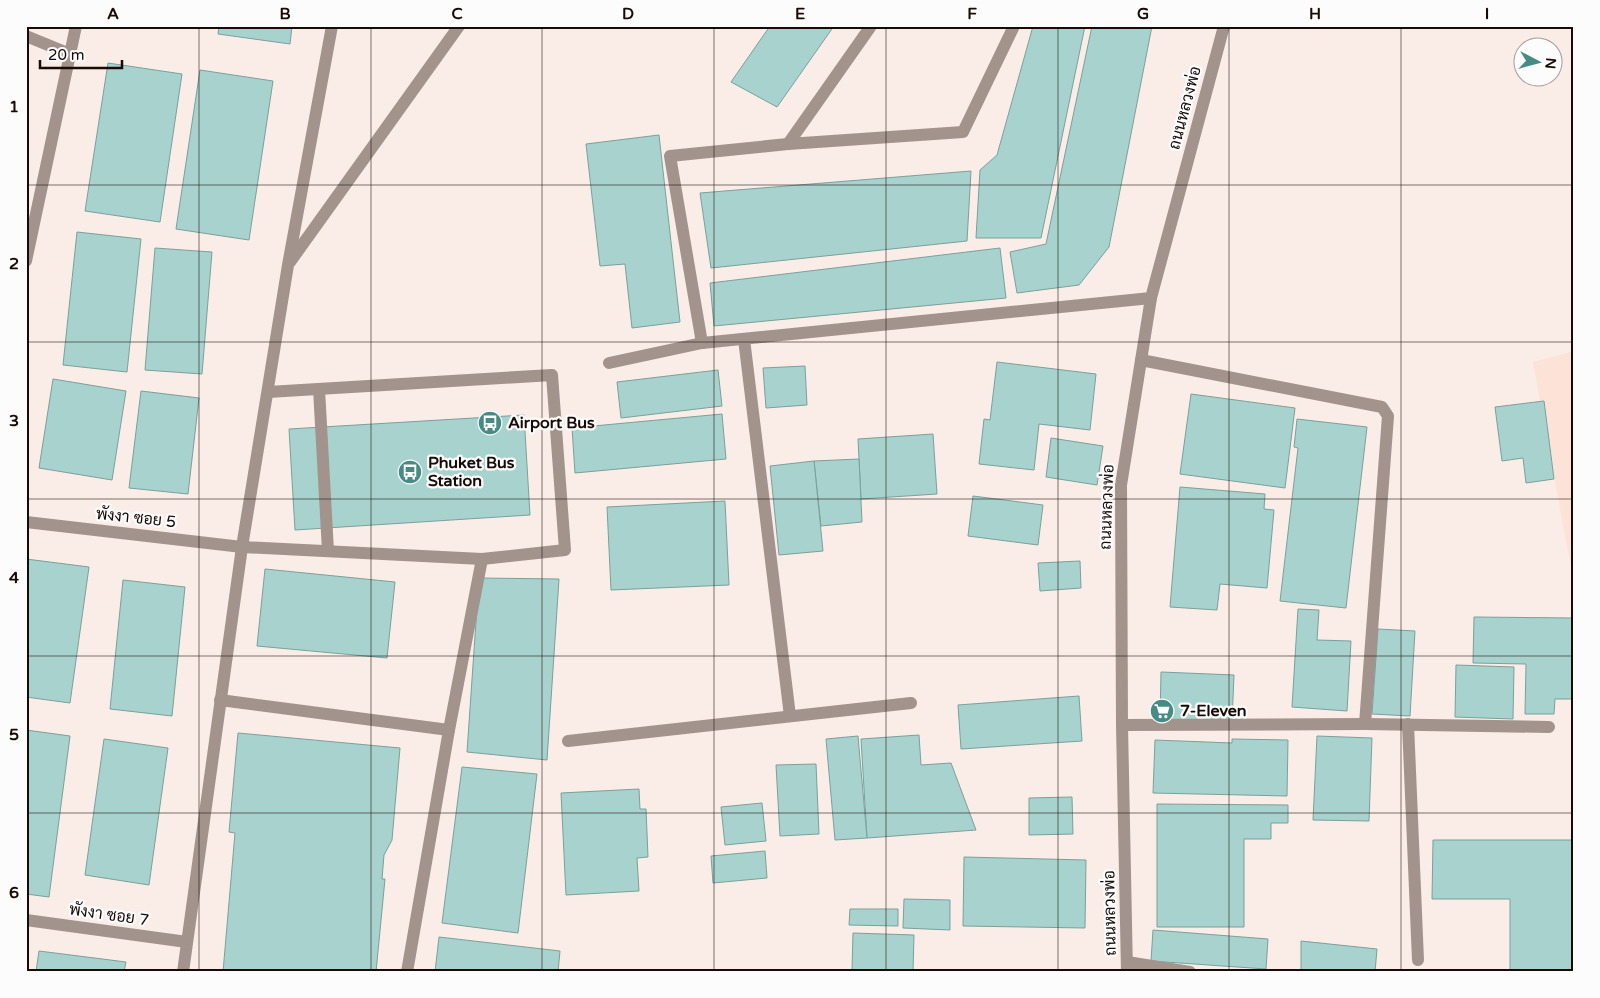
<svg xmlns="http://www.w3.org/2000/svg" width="1600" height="998" font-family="'Varela Round',Sarabun,sans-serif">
	<rect width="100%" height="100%" fill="#faece6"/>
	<!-- built -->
	<polygon fill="#fce2d7" points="1574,351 1574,584 1533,362"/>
	<!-- building -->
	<g fill="#a8d2cd" stroke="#79a19c">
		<polygon points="219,26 292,26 290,44 218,34"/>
		<polygon points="770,26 834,26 777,107 731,82"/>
		<polygon points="1033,26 1085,26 1041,238 976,238 980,170 997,155"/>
		<polygon points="1092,26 1152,26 1109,247 1079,285 1017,293 1010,252 1046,244"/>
		<polygon points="108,63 182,74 160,222 85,211"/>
		<polygon points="200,70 273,81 249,240 176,229"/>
		<polygon points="659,135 680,322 632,328 625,264 600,266 586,144"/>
		<polygon points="971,171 967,241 711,268 700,193"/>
		<polygon points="77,232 141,239 127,372 63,365"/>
		<polygon points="155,248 212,252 202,374 145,370"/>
		<polygon points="1000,248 1006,298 714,326 710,283"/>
		<polygon points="997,362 1096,374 1090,430 1039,424 1034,470 979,464 984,419 990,420"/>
		<polygon points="805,366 807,405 766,408 763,368"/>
		<polygon points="718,370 722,406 621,418 617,382"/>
		<polygon points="53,379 126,391 112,480 39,468"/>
		<polygon points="141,391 199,398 188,494 129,488"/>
		<polygon points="1191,394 1295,408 1285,488 1180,474"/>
		<polygon points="1544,401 1554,479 1526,483 1523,458 1502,461 1495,407"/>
		<polygon points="722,414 726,459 575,473 572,428"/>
		<polygon points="524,415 530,515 295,530 289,429"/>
		<polygon points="1297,419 1367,427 1346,608 1280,601 1298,448 1294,447"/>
		<polygon points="933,434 937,494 861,499 858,439"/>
		<polygon points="1051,438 1103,446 1097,485 1046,477"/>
		<polygon points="859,459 862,522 821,526 814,461"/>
		<polygon points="814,461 823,551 779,555 770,466"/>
		<polygon points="1180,487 1265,494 1264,509 1274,510 1267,588 1220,584 1217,610 1170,607"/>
		<polygon points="973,496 1043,505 1038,545 968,536"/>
		<polygon points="725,501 729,585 611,590 607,507"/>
		<polygon points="26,559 89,567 70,703 26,697"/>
		<polygon points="1080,561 1081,588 1040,591 1038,563"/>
		<polygon points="265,569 395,582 387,658 257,646"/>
		<polygon points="479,578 559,579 547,760 467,752"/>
		<polygon points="123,580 185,587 172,716 110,709"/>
		<polygon points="1298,609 1319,610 1317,640 1351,641 1347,711 1292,707"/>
		<polygon points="1474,617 1573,618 1572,699 1555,699 1554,714 1525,714 1526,664 1473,663"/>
		<polygon points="1378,629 1415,631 1410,716 1372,714"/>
		<polygon points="1456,665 1514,667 1513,719 1455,717"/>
		<polygon points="1161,672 1234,675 1232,722 1160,720"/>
		<polygon points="1079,696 1082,741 961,749 958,705"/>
		<polygon points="26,730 70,736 49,897 26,894"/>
		<polygon points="238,733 400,748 392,840 384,855 382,879 385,879 376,972 223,972 235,833 229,832"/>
		<polygon points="919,735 921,765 951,763 976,830 867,838 861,739"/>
		<polygon points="858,736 867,838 835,840 826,739"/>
		<polygon points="1317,736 1372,738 1369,821 1313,820"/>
		<polygon points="104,739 168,748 149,885 85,875"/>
		<polygon points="1232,739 1288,740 1287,796 1153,793 1155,740 1232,743"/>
		<polygon points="816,764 819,834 780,836 776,765"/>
		<polygon points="462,767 537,774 518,933 442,923"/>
		<polygon points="639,789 640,809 646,809 648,857 637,858 639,891 566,895 561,793"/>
		<polygon points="1072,797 1073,834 1029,835 1029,798"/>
		<polygon points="762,803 766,841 725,845 721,807"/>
		<polygon points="1157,804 1288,805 1288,823 1271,823 1271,839 1244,839 1244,927 1157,927"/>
		<polygon points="1433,840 1572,840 1572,972 1510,972 1510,899 1432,899"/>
		<polygon points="765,851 767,878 713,883 711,856"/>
		<polygon points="964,857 1086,860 1085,928 963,926"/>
		<polygon points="904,899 950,900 950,930 903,928"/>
		<polygon points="850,909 898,909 898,926 849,925"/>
		<polygon points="1153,930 1268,939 1266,969 1151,961"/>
		<polygon points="853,933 914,935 913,972 852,970"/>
		<polygon points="439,937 560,951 558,972 435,972"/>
		<polygon points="1301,941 1377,949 1375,972 1301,972"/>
		<polygon points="39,951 126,962 124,972 36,972"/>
	</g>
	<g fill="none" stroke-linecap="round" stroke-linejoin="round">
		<!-- minor -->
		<g stroke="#a2938d" stroke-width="12">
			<polyline points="26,36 70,54"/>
			<polyline points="788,144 871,26"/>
			<polyline points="26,261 76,26"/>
			<polyline points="290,262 459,26"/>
			<polyline points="744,339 790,716"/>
			<polyline points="702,343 670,156 788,144 963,132 1014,26"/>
			<polyline points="1141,360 1382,407 1388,416 1365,724"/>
			<polyline points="609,363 702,343 1151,298"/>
			<polyline points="319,389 328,551"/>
			<polyline points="26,522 242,547 482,559 565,550 552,375 268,392"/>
			<polyline points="220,700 449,730"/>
			<polyline points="1408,724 1418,960"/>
			<polyline points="1122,725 1365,724 1549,727"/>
			<polyline points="568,741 911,703"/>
			<polyline points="26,920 187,942"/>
			<polyline points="1127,962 1190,972"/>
			<polyline points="183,972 242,547 288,265 332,26"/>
			<polyline points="407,972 449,730 482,559"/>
			<polyline points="1127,972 1122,725 1121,485 1151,298 1224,26"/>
		</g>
	</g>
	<!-- grid -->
	<path fill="none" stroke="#160b07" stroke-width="1" stroke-opacity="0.55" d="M199,26V972M371,26V972M542,26V972M714,26V972M886,26V972M1058,26V972M1229,26V972M1401,26V972M26,185H1574M26,342H1574M26,499H1574M26,656H1574M26,813H1574"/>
	<!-- icons -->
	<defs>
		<g id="bus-disc" transform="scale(1.25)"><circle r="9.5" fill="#468c85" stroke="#fcfcfc"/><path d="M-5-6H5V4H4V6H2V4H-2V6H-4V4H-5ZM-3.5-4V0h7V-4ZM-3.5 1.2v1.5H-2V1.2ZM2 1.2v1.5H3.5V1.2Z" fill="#fff"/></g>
		<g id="supermarket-disc" transform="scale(1.25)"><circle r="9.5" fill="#468c85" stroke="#fcfcfc"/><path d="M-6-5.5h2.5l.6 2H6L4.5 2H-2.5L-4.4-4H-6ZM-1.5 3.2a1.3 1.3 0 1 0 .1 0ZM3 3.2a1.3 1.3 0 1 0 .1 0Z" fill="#fff"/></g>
	</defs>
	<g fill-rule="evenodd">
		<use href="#bus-disc" x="490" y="423"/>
		<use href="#bus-disc" x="410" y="472"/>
		<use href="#supermarket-disc" x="1162" y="711"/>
	</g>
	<g text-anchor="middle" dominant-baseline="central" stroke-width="4.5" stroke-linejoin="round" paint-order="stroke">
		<!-- street labels -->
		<g font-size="16" fill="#160b07" stroke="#fcfcfc">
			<text transform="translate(1185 108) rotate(-75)">ถนนหลวงพ่อ</text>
			<text transform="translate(1107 507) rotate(-88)">ถนนหลวงพ่อ</text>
			<text transform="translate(136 518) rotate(6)">พังงา ซอย 5</text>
			<text transform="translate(1110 913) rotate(-91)">ถนนหลวงพ่อ</text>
			<text transform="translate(109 915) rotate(8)">พังงา ซอย 7</text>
		</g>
		<!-- poi labels -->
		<g font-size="16" font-weight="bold" fill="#160b07" stroke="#fcfcfc" text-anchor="start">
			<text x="508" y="423">Airport Bus</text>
			<text x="428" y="463">Phuket Bus<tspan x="428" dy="18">Station</tspan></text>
			<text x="1180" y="711">7-Eleven</text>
		</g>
	</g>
	<!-- border -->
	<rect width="1600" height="998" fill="none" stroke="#fcfcfc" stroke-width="55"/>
	<!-- north arrow -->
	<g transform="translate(1538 62) rotate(96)"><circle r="24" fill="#fcfcfc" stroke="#a09c9a"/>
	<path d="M0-4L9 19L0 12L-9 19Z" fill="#468c85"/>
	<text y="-8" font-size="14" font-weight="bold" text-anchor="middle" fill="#160b07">N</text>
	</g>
	<!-- scale -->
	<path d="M40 60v8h82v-8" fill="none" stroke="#160b07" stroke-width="2.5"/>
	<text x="48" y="60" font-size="15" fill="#160b07" stroke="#fcfcfc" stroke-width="4" paint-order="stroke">20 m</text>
	<rect x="28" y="28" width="1544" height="942" fill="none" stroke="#160b07" stroke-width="2"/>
	<g font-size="16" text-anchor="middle" font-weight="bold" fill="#160b07">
		<text x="113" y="19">A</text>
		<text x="285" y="19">B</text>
		<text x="457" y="19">C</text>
		<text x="628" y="19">D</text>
		<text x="800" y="19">E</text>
		<text x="972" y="19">F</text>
		<text x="1143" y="19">G</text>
		<text x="1315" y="19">H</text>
		<text x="1487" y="19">I</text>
		<text x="14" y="112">1</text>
		<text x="14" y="269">2</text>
		<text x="14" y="426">3</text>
		<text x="14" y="583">4</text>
		<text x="14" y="740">5</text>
		<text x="14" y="898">6</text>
	</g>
</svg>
